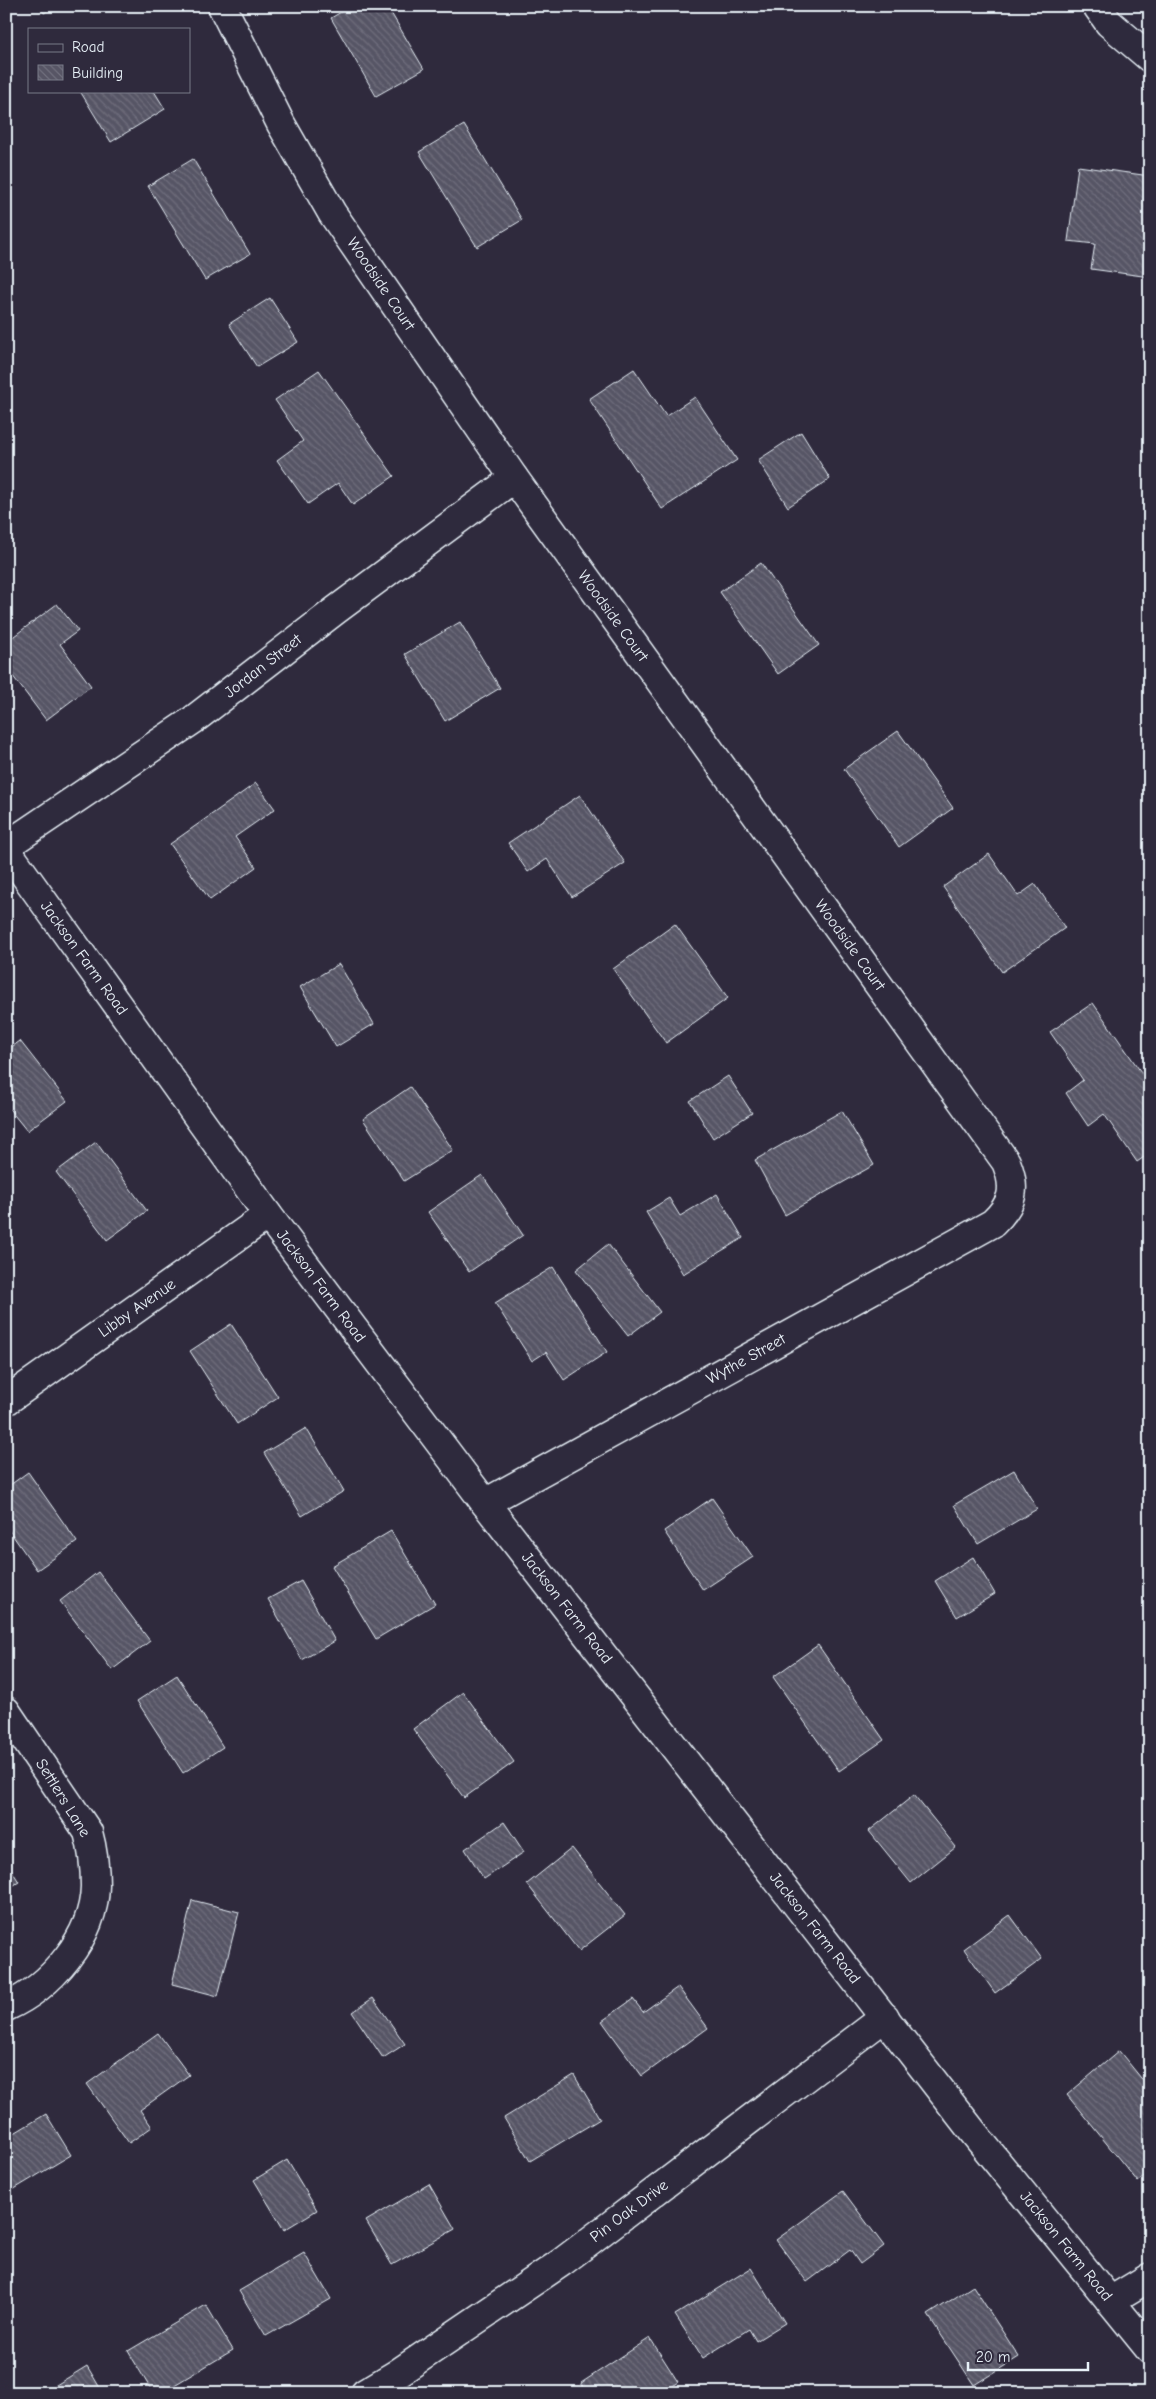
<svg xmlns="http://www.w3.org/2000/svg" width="1156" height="2399" font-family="'Comic Neue',sans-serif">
	<defs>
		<pattern id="building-back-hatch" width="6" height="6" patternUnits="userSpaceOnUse" patternTransform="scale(1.25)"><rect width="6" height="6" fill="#575565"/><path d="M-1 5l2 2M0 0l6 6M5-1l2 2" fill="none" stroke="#6f6e7c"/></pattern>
	</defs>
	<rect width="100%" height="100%" fill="#2f2a3d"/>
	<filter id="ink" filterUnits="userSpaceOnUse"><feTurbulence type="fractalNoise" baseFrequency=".02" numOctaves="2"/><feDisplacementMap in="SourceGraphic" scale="10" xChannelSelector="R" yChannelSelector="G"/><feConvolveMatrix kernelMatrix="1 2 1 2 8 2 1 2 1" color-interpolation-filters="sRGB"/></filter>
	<g filter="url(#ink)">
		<!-- building -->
		<g fill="url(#building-back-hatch)" stroke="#e8f1f8">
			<polygon points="40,6 56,6 44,13"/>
			<polygon points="351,6 387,6 424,69 376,96 331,18"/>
			<polygon points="80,91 154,91 165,109 111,142"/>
			<polygon points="464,125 522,220 477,247 419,152"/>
			<polygon points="193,159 250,254 205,280 148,186"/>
			<polygon points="1078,166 1150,176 1150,277 1091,269 1095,244 1068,241"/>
			<polygon points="270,298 298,342 257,367 229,324"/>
			<polygon points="634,369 666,416 695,397 737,460 662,509 589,399"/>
			<polygon points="319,370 394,476 353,505 338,483 308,504 277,460 303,441 275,400"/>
			<polygon points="801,432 830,479 788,507 758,460"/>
			<polygon points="761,563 819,645 778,674 720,592"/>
			<polygon points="57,604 78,631 60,644 91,686 46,720 6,667 6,642"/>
			<polygon points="460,622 500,688 445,721 405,654"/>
			<polygon points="898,731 953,808 899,847 844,769"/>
			<polygon points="256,783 275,809 235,837 256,867 210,900 170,844"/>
			<polygon points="580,795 625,863 572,897 547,859 528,872 508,843"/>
			<polygon points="989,854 1018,896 1035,884 1065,928 1002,972 943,887"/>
			<polygon points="675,924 728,998 666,1043 613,969"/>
			<polygon points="339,964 374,1024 336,1047 300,987"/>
			<polygon points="1093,1003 1150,1085 1150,1153 1137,1162 1104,1114 1088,1126 1066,1093 1083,1080 1050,1032"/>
			<polygon points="20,1041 67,1101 27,1131 6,1105 6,1051"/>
			<polygon points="728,1076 752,1113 713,1138 690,1101"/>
			<polygon points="410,1087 453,1150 404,1181 363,1119"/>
			<polygon points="842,1111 874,1165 785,1215 755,1160"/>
			<polygon points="96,1142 147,1211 107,1240 56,1172"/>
			<polygon points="482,1175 523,1235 469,1272 428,1212"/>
			<polygon points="717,1194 743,1238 683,1274 646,1212 669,1198 680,1216"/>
			<polygon points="608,1244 660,1312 628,1336 576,1270"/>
			<polygon points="553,1267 607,1352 564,1380 546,1352 532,1361 495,1303"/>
			<polygon points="231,1324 278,1397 237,1424 190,1351"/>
			<polygon points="306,1428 344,1491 302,1516 264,1453"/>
			<polygon points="1014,1470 1037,1509 978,1544 954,1505"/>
			<polygon points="28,1472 77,1542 37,1570 6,1526 6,1488"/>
			<polygon points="712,1498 753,1557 703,1590 664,1531"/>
			<polygon points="391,1531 435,1604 376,1639 332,1566"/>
			<polygon points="973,1557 995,1594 957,1617 935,1581"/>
			<polygon points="98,1572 150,1641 112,1670 60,1601"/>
			<polygon points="301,1581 335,1641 302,1660 268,1599"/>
			<polygon points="818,1645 884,1740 839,1771 773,1677"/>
			<polygon points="177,1675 223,1747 183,1773 137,1701"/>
			<polygon points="463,1692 514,1762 464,1798 413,1729"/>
			<polygon points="914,1795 956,1847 911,1883 869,1831"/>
			<polygon points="504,1822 524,1852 484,1879 465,1849"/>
			<polygon points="572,1848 625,1915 579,1951 527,1884"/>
			<polygon points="6,1861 19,1882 6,1890"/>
			<polygon points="192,1900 239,1912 218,1996 172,1984"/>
			<polygon points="1010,1915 1042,1959 995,1993 964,1949"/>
			<polygon points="678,1987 708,2028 642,2076 602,2021 633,1999 643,2012"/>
			<polygon points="373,1998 405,2044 383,2058 352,2012"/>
			<polygon points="158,2033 189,2075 140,2110 152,2127 129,2143 87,2084"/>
			<polygon points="1119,2051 1150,2089 1150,2172 1138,2182 1067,2095"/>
			<polygon points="574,2075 600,2119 530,2161 504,2118"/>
			<polygon points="46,2114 71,2155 6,2194 6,2138"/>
			<polygon points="287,2160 317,2210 284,2230 254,2180"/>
			<polygon points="429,2184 455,2229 392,2265 366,2221"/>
			<polygon points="843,2191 884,2246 860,2264 850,2250 807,2282 776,2240"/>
			<polygon points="304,2253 331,2299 266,2336 239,2291"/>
			<polygon points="751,2268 785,2323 756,2341 749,2329 703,2358 675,2315"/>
			<polygon points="973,2286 1019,2357 974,2385 928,2315"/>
			<polygon points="206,2305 233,2350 161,2393 153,2393 128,2351"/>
			<polygon points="650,2338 678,2382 661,2393 587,2393 581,2383"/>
			<polygon points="87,2366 103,2393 43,2393"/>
		</g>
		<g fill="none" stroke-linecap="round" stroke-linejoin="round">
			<!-- minor casing -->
			<g stroke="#e8f1f8" stroke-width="31">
				<g id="minor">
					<path d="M222,6L281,124L332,213L514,478L1006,1162C1017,1189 1013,1204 993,1223L485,1503"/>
					<polyline points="1097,6 1109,23 1150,58"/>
					<polyline points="6,846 193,720 336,610 514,478"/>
					<polyline points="6,849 268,1215 485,1503 973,2132 1150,2350"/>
					<polyline points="6,1401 268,1215"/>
					<path d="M6,1711L88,1832C93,1850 95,1868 95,1886C94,1937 51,1987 6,2007"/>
					<polyline points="1110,2301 1150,2277"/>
					<polyline points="365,2393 395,2375 562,2262 885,2017"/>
				</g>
			</g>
			<!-- minor -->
			<use href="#minor" stroke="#2f2a3d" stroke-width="28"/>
		</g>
	</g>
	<g text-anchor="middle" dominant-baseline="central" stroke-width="5" stroke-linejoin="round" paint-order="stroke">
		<!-- street labels -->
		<g font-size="16" fill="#e8f1f8" stroke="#2f2a3d">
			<text transform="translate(381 284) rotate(56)">Woodside Court</text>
			<text transform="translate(613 616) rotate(54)">Woodside Court</text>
			<text transform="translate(263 666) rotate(-38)">Jordan Street</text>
			<text transform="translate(850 945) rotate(54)">Woodside Court</text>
			<text transform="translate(84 958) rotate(54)">Jackson Farm Road</text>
			<text transform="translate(321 1286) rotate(53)">Jackson Farm Road</text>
			<text transform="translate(137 1308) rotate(-35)">Libby Avenue</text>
			<text transform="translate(746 1359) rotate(-29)">Wythe Street</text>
			<text transform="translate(567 1608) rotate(52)">Jackson Farm Road</text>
			<text transform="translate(63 1798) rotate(58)">Settlers Lane</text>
			<text transform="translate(815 1928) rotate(52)">Jackson Farm Road</text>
			<text transform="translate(629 2211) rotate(-37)">Pin Oak Drive</text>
			<text transform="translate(1066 2246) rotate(51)">Jackson Farm Road</text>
		</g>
	</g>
	<!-- margin -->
	<rect width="1156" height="2399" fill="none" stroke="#2f2a3d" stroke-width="25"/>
	<rect x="12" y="12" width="1131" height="2374" fill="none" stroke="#e8f1f8" stroke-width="2" filter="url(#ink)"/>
	<!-- legend -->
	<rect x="28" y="28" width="162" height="65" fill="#2f2a3d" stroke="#797a88"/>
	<rect x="38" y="44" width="25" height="8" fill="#2f2a3d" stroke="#797a88"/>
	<text x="72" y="52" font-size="15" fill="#e8f1f8">Road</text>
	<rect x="38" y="65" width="25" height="15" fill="url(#building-back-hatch)" stroke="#797a88"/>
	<text x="72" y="78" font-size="15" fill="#e8f1f8">Building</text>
	<!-- scale -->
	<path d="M968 2362v8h120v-8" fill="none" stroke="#e8f1f8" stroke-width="2.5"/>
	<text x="976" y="2362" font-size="15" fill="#e8f1f8" stroke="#2f2a3d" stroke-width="4" paint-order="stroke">20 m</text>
</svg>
